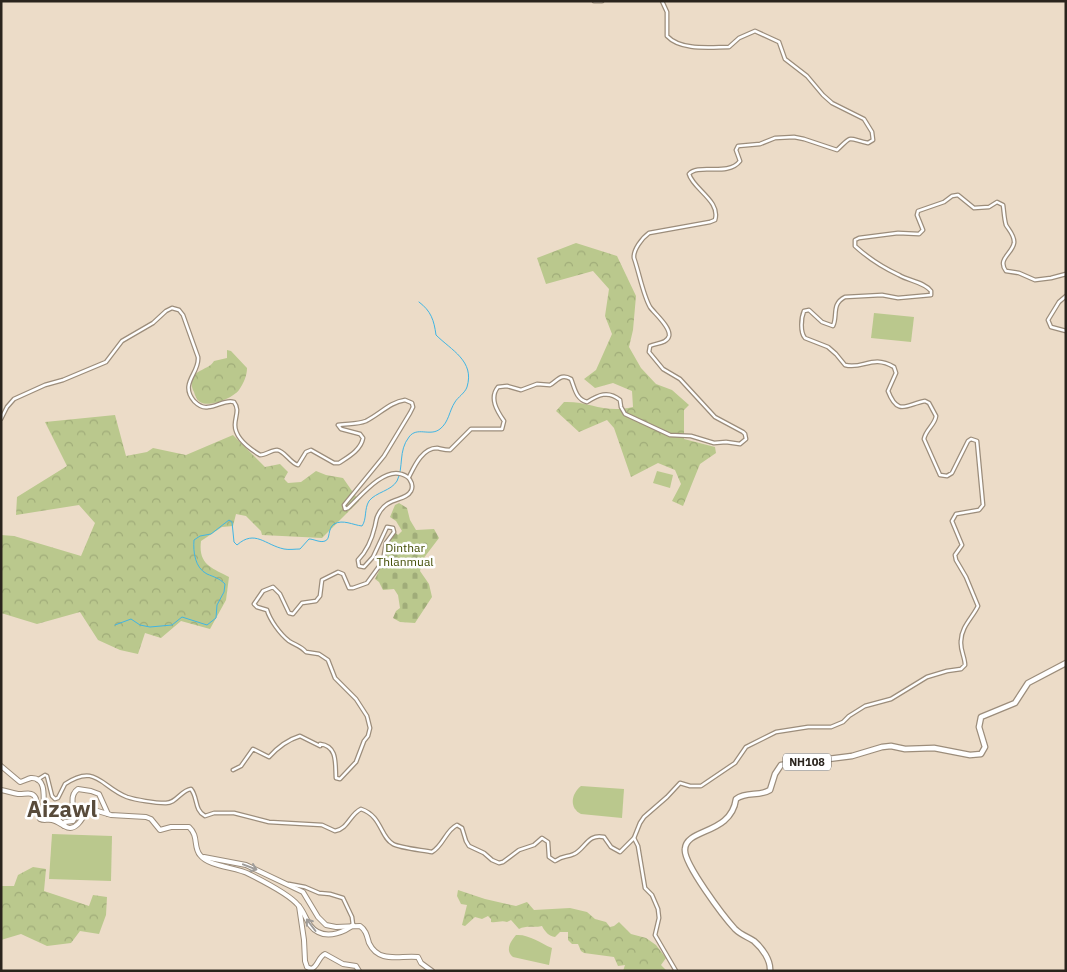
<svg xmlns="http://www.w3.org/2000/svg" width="1067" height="972" font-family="'IBM Plex Sans',sans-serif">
	<defs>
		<pattern id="forest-crowns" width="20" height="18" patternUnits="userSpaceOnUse" patternTransform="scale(1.25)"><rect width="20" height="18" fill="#bac88d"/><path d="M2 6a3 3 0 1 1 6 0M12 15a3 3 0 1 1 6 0" fill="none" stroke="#a0ac79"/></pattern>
		<pattern id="cemetery-stones" width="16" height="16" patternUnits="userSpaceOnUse" patternTransform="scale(1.25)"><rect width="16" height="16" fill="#bac88d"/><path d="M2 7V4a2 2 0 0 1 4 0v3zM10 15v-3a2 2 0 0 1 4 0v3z" fill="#a0ac79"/></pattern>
	</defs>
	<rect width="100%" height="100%" fill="#ecdcc8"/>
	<!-- forest -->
	<g fill="url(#forest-crowns)">
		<path d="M576,243L617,256L636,296L633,330L629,347L641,368L656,384L672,390L689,405L684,410V439L715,447L716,453L700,464L683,506L672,501L681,484L675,470L658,463L631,477L614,428L607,420L579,432L556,411L564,402C590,401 604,414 633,407L632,391L613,383L595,388L584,379L596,370L612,334L605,316L609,289L593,271L546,284L537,258Z"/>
		<path d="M227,350L231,351L247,368C247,375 244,383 239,390C233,398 209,408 200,402C197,400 195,396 194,392C192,389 191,384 192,381C194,369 209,370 214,361L227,358Z"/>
		<path d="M115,415L126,456L147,452L153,448L186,455L233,435L265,467L280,464L288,472L284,479L288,483L301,482L316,471L326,475L343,478L359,501L322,538L262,535L261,531L246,516L236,514L233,526L222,527L201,541C198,565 212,568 229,577L226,600L210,629L181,621L161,638L145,633L138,654L120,650L98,640L80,612L37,624L1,613V535L14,536L81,556L95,523L79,505L16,515L17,497L67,466L45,422Z"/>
		<polygon points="33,867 46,869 44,891 89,906 93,895 107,897 106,915 99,934 80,931 71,943 47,946 21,934 1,940 1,886 14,886 18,875"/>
		<path d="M458,890L485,899L516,906L527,902L534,910L570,908L587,912L595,919L606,922L610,927L614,926L619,922L631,934L646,938L656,945L666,958L661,965L667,971H623L625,965L618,966L614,957L584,953L581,951L578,944H572L568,940V932H560L555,937C549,936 545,932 542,926C534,928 526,925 519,929L511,920L507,922C501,920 497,923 491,922V919L488,916L482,919L475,917L465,926L462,925L467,905L461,904L457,896Z"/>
	</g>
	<!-- cemetery -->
	<polygon fill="url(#cemetery-stones)" points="399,503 407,508 410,520 416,530 434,529 439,538 423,559 420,571 429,584 432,597 415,623 400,622 393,618 396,611 400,608 398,595 394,589 383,590 379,582 375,579 385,559 387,543 395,532 398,535 402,531 396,521 390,517 395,505"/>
	<!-- garden -->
	<g fill="#bac88d">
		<polygon points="874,313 914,317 911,342 871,338"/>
		<polygon points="657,471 673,475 670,488 653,483"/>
		<path d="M581,786L624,789L622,818L581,814C569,808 571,794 581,786Z"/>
		<polygon points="52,834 112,836 111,881 49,879"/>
		<path d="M516,935C529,934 540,943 552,948L549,965L513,957C505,951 510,942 516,935Z"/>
	</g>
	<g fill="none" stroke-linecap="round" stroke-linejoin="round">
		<!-- stream -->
		<path stroke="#41b5e3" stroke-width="1" d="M115,625L131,619L140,625L150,627L172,625L182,617L207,625L216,618L217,605L224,592L225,584C219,578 214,577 207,574C195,568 193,552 194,540L200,536L211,534L229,520L232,522L234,542L237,545C255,529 265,545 284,549C289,550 295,549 300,549L309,539C314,539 320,543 325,541C331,539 327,529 334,524C343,519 353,525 362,526C367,519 364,509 369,501C376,492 391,491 397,481C404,467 398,451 409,437C417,426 430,437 440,429C449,422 449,411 455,402C458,397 465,393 467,387C475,361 451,350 436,335C434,320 431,311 419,302"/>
		<!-- minor casing -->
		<g stroke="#9c8d7b" stroke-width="5">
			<g id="minor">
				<polyline points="594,1 602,1"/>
				<polyline points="1066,296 1059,302 1048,320 1051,327 1066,331"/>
				<path d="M1,419L7,407L14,399L45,385L63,380L106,362L122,341L153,323L166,311L172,308L179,310L183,315L198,357C200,373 179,383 194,401C198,405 203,408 208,407C217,407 225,399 234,402C240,410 235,416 235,425C235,438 250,449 260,455C266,455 271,450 277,450C285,451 290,463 298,465L306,452L311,450L334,463H339C348,457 361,450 363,438L360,434L341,429L338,425C347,423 356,425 366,421C380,414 390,402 405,400L412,403L413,407L410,413L384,456L344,505L345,509L348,508C360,497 383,468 401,474C404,475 408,476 410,480C412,483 413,487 411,491C405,502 387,496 378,515C376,518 376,522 375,526C372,539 367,551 358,560L359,566L364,567L373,557L387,527L393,528L394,532L386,543L383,561L367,583L353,588H349L343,574L338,572L322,580L320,596L316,601L302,603L293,614L289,613L280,594L273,587L263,591L254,604L257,607L267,610C270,620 280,634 289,641C295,645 301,646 306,652L319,654L328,660L335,678L356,699L367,716L370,728L368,736L364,741L356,762L340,779L336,778C335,764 338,746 320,744V746L300,736C287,740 278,747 269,757L253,749L241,766L233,770"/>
				<path d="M409,477C414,467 422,448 437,448C442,449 445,450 450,450L471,429H502L504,421C497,411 489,398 498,387L507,386L521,390L537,384L550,385C558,380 561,373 571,379C575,389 576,399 587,402C598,395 608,390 620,400L621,407L625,414L670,435L691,436L714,443L726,442L740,444L746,439L745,434L743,432L715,417L680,379L663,369L649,352L650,346C655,343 667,344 669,336C671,327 654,313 650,307C643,295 639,272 634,258C633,250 642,238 649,233L710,222L715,220C721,201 693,189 689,174C698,163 728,177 740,161L736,150L738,146L760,144L775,138L794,137L804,139L837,150C853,135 846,138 868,143L873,140L872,132L864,119L832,103L823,95L807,76L785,59L779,42L755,31L739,38L729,47C711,47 681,51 667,36V12L662,1"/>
				<path d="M37,780L45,775L47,776L52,796L55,799L58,798L65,784C96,763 101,787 127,797C136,800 155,803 165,803C176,804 181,790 191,789C198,797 194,810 205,816L214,813H234L269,822L322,825L335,831C348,829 350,814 361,809C382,816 380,837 393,844C400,848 422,850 432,852C443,846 446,830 457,825L462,828L466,841L469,846L484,853L492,860L499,863L503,862L519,850L534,845L542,838L548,842L549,857L555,861C565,854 566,858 574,854C585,849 588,833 604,837L611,847L620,852L634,838L638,846L645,888L652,895L658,909L659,918L655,935L676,971"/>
				<path d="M634,838L640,823L644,817L667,797L680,783L690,786H701L735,763L746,747L776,732L808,727H831L843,722L849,716L865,706L891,699L927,677L947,671L961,669L965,665C965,657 960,650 961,641C961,627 973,617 978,606L966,577L956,560L955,555L962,545L952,521L956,514L979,510L983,505L977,441L971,439L968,441L952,473L947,476L940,475L924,439C926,429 935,425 936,416L929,403L925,401C907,404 898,417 888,391L896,373L894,367C872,354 863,370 845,365L836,354L828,347L805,338C800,332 801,318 804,311L809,310L822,322L833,326C838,316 831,304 845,297L882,295L898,298L931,295V291C924,282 909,281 899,275C884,268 867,257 855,246V240L859,238L898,233L919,234L923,230L917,215L918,211L944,202L952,196L958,195L974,208L989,207L997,202L1003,205C1004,211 1004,218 1006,225C1009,230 1015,236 1014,243C1012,254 997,259 1006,271L1019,273L1035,280L1051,278L1066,274"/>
				<polyline points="289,884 305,887 319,893 330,894 343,898 352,917 353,925"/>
			</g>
		</g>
		<!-- major casing -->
		<g stroke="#9c8d7b" stroke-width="6">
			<g id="major">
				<path d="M1,766L20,782C24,781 27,779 31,778C49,777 42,804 44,812L55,817L63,824"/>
				<path d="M1,790C7,791 12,793 18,794C24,795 33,790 36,799C39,806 35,812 40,819C44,821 47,819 52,820C62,822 68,834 78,824C83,819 85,812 91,809L111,815L146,817L151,819L160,830L171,827H189C199,836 193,847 200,855C209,867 236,867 249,874C261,880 290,895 298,905C306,913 307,927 318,932C329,938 345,932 353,925"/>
				<path d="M64,826L65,822L73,821L76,816C73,807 69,795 78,789L91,791L99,794L108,814"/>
				<path d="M204,857L246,865L303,892L318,917L326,925L336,927L360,926C366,930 367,936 369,943C379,964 400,955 418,957L421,963L432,971"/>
				<path d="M299,906L304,940L305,961L307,967L311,969C318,967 318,957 325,954L343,964L356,966L359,971"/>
			</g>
		</g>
		<!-- highway casing -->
		<g stroke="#9c8d7b" stroke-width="7">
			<path id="highway" d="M770,971C771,960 762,948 754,941C748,937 741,935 735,929C724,917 683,863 685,849C686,828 731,835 736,799C747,791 759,797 770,790L775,774L781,765L852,756L882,747L891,746L905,749L934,748L970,755L981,754L985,747L979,727L981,717L1015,703L1028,683L1066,663"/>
		</g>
		<!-- minor -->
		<use href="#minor" stroke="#fff" stroke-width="2.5"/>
		<!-- major -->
		<use href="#major" stroke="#fff" stroke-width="4"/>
		<!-- highway -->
		<use href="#highway" stroke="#fff" stroke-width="4.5"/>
	</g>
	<!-- one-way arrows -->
	<defs><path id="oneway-shaft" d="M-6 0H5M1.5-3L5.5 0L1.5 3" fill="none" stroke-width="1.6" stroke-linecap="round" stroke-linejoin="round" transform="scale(1.25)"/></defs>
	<g stroke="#9f9c99">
		<use href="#oneway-shaft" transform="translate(250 867) rotate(21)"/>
		<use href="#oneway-shaft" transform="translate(311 925) rotate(-127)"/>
	</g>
	<g text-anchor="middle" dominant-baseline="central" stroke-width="5" stroke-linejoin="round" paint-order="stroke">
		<!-- shield labels -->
		<rect fill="#fff" stroke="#6a6661" stroke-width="1" x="783" y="753.5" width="48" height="17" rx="4"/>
		<g font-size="11" font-weight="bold" fill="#2a241d">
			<text x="807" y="762">NH108</text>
		</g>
		<!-- park labels -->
		<g font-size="12" fill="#424d04" stroke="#fff">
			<text x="405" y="547">Dinthar<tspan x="405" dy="14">Thlanmual</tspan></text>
		</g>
		<!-- town labels -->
		<g font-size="22" font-weight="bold" fill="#584b3b" stroke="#fff">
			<text x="62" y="808">Aizawl</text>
		</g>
	</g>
	<!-- border -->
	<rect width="1067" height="972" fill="none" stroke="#2a241d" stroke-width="5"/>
</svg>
